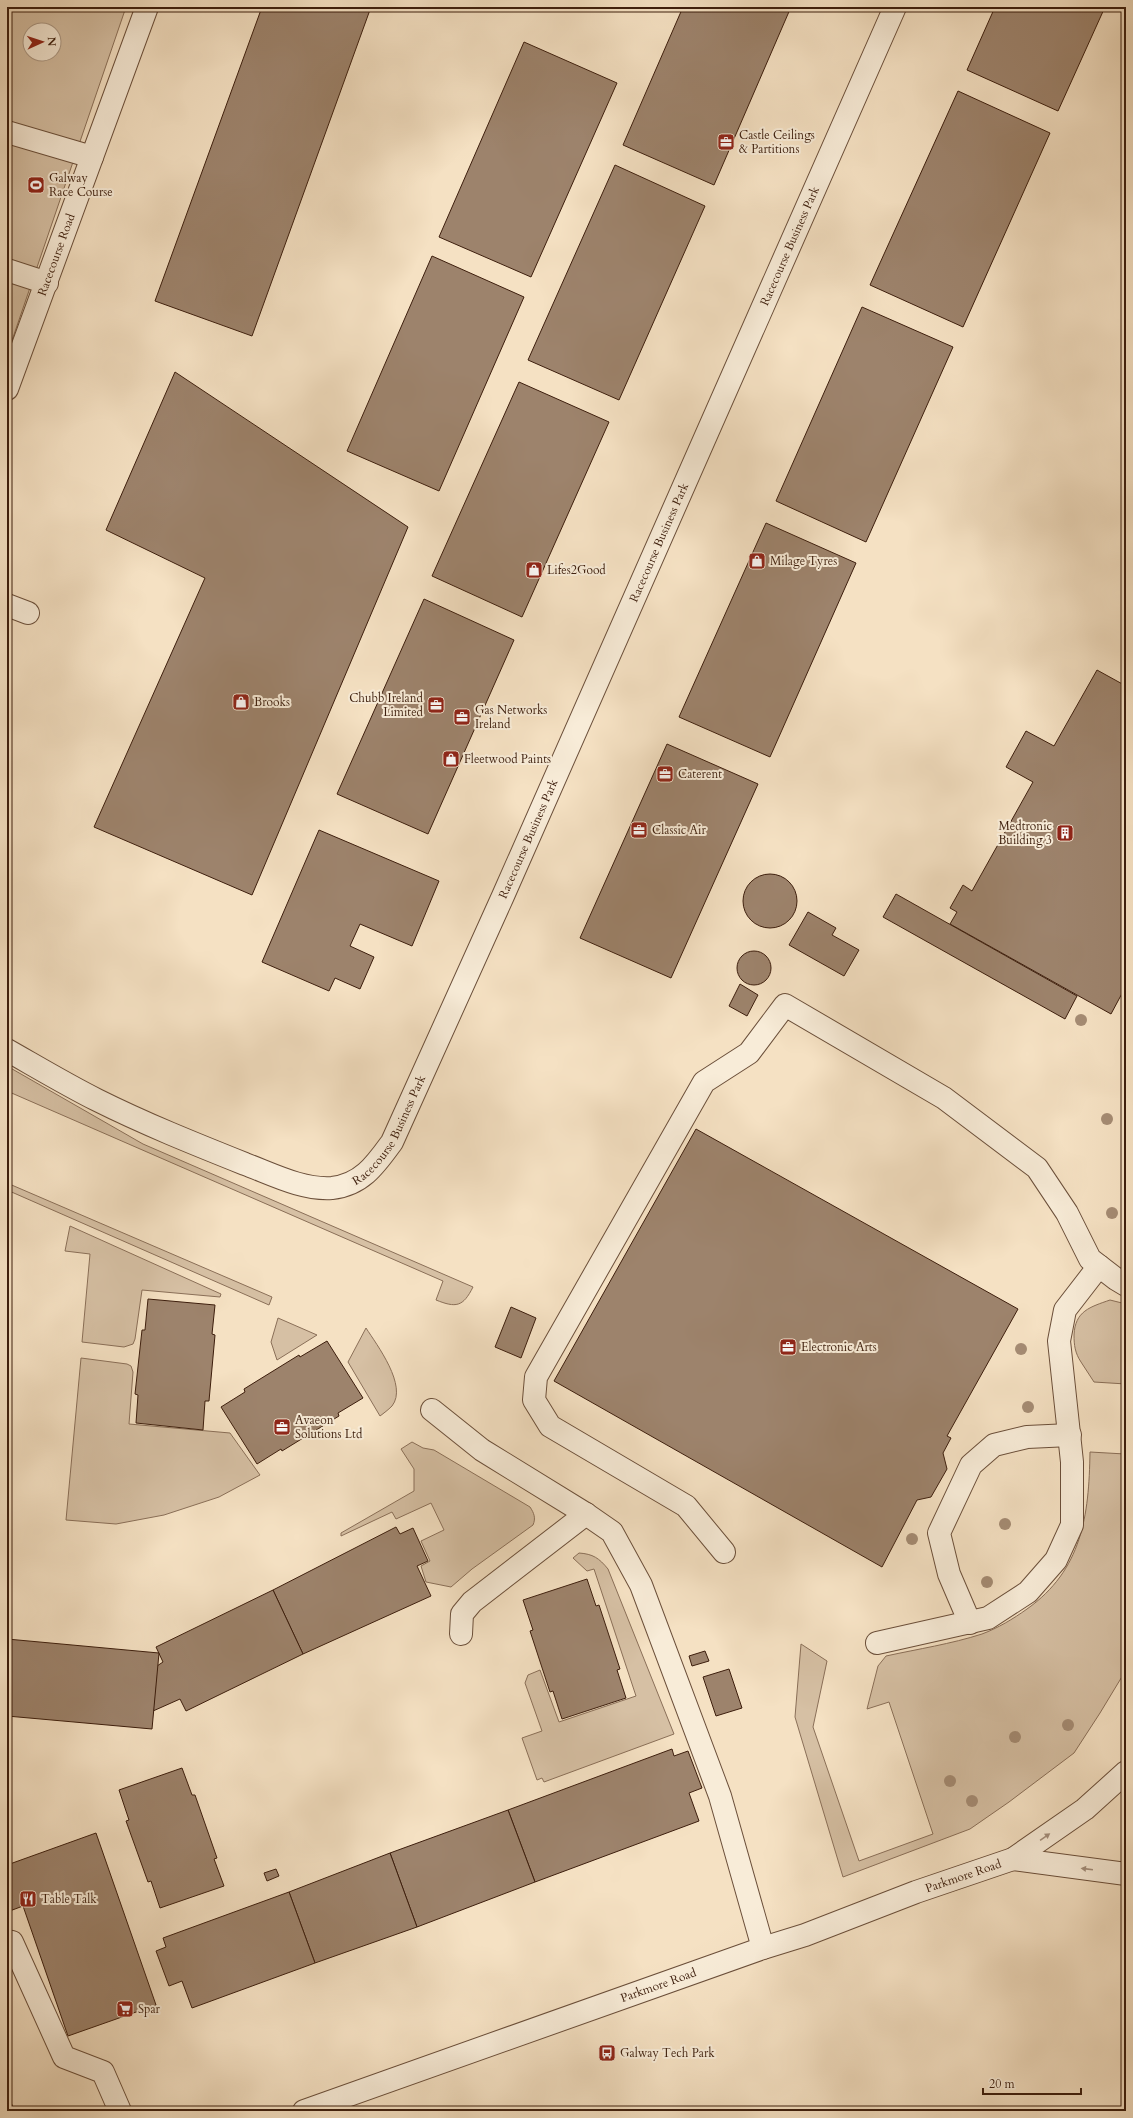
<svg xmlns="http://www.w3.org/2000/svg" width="1133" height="2118" font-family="Cardo,serif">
	<rect width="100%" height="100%" fill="#f5e1c3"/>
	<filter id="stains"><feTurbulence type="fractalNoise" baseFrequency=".005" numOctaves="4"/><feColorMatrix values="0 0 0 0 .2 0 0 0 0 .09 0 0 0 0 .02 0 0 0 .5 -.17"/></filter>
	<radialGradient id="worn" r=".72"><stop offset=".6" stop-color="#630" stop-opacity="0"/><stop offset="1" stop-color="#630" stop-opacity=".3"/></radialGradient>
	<!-- green -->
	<g fill="#d6c0a4" stroke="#8a6f58" fill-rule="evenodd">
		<path d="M7,7H126L7,355ZM30,30H54V54H30Z"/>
		<path d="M7,1066L143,1144L473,1287C463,1307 456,1308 436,1300L443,1281L7,1091Z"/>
		<polygon points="7,1183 272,1297 269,1305 7,1190"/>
		<polygon points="70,1226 221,1294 220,1297 142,1290 135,1339 133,1344 124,1347 82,1342 90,1254 65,1251"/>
		<path d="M1110,1300L1126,1304V1384L1094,1382C1090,1375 1085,1369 1081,1362C1075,1353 1074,1345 1074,1335C1075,1311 1090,1307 1110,1300Z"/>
		<polygon points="278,1318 317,1335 277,1360 271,1342"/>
		<path d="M366,1328C377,1345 408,1386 392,1406C388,1410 384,1413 380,1416L348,1362Z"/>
		<polygon points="81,1358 127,1364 131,1366 133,1372 129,1424 230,1433 260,1475 219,1497 164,1515 116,1524 66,1520"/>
		<path d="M412,1442L423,1448L434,1450L530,1507C534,1513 536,1518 533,1525L472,1569L451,1587L426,1582L421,1566L430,1561L421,1541L444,1530L431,1503L396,1519L392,1512L341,1536V1533L414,1491V1469L401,1449Z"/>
		<path d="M1126,1443V1670L1100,1713L1074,1753L1009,1802L970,1829L843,1877L795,1717L801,1644L827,1661L813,1727L859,1861L933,1834L889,1702L867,1709L878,1666L886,1656C918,1649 951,1644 982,1634C998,1628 1013,1619 1027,1609C1082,1570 1089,1516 1090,1452L1125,1454Z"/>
		<path d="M579,1553C593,1554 599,1558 608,1569L674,1734L544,1782L542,1778L537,1780L522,1738L542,1731L525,1683L528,1675L540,1670L559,1722L636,1696L594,1569L587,1571L573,1558Z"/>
	</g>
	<!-- building -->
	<g fill="#9d836c" stroke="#3d1e0d">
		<polygon points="262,7 371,7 252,336 155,301"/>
		<polygon points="683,7 791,7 714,185 623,145"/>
		<polygon points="995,7 1105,7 1058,111 967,70"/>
		<polygon points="524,42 617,83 531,277 439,237"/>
		<polygon points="958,91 1050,133 963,327 870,285"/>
		<polygon points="615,165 705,206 619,400 528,360"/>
		<polygon points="432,256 524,297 439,491 347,451"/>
		<polygon points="862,307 953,347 866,542 776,501"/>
		<polygon points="7,324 11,332 7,342"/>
		<polygon points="175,372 408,527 252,895 94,827 205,578 106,530"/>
		<polygon points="519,382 609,422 522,617 432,576"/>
		<polygon points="766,523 856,563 770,757 679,717"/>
		<polygon points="424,599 514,640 428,834 337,794"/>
		<polygon points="1097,670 1126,686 1126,986 1111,1014 950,924 957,912 950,908 963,885 972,891 1033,782 1006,767 1026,731 1054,746"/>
		<polygon points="667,744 758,784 671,978 580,938"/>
		<polygon points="319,830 439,881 412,946 360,924 350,946 374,957 360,989 335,978 329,991 262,962"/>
		<circle cx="770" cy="901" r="27"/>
		<polygon points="896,894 1077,996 1065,1019 883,917"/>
		<polygon points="808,912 836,928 832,935 859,950 844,976 789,945"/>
		<circle cx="754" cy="968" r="17"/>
		<polygon points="740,984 758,995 747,1016 729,1006"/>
		<polygon points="696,1129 1018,1309 947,1436 951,1438 943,1453 947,1469 931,1497 917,1500 882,1567 554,1381"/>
		<polygon points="148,1299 215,1305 212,1334 215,1335 209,1401 205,1401 203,1430 136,1423 138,1395 135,1394 142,1330 145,1330"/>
		<polygon points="511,1307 536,1318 521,1358 495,1347"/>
		<polygon points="327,1341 363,1398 338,1413 339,1416 282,1451 281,1449 257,1464 221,1407 245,1392 244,1389 299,1355 300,1357"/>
		<polygon points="396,1527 400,1534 413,1528 428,1561 417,1566 431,1596 303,1654 273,1590"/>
		<polygon points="587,1579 596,1606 599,1605 620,1669 617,1670 626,1698 562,1719 553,1691 550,1692 530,1631 533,1630 523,1600"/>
		<polygon points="273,1590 303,1654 186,1711 180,1699 153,1711 157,1666 163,1662 156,1647"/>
		<polygon points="7,1639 159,1653 152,1729 7,1716"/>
		<polygon points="705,1651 709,1661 692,1666 689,1656"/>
		<polygon points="729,1669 742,1708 716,1716 703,1677"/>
		<polygon points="672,1749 674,1756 688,1751 702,1788 689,1793 699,1821 535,1882 508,1810"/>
		<polygon points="182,1768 192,1795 195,1795 217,1858 214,1859 224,1886 160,1908 151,1881 148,1882 126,1821 129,1820 119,1790"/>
		<polygon points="508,1810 535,1882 417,1927 390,1853"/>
		<polygon points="96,1833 156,2005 68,2036 23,1906 7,1912 7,1865"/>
		<polygon points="390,1853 417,1927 315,1963 289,1892"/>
		<polygon points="276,1869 279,1876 267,1881 264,1873"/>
		<polygon points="289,1892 315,1963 192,2008 182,1981 169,1986 156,1951 166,1947 163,1938"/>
		<polygon points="11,2102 14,2111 7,2111 7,2104"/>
	</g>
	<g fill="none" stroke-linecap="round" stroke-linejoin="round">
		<!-- minor casing -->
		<g stroke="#6b4f3a" stroke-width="24">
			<g id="minor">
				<polyline points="7,132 92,157"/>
				<polyline points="7,270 47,283"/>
				<path id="s1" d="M7,389L147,7"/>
				<polyline points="7,605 28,613"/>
				<path id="s2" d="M7,1050C37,1067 67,1085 97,1100C145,1124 195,1144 245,1164C272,1174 302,1190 332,1188C362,1185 376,1164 392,1142L503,896L895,7"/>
				<polyline points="432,1410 482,1450 586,1514 612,1532 641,1585 720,1796 763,1948"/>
				<polyline points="724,1552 686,1506 550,1426 534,1400 536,1377 704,1082 749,1053 785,1005 944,1098 1037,1168 1067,1213 1090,1259 1116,1279 1126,1285"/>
				<polyline points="970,1623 949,1574 939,1533 971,1465 994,1445 1027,1437 1070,1435"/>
				<polyline points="461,1634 462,1614 472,1602 586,1514"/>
				<polyline points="877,1643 988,1618 1028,1592 1056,1560 1072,1525 1072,1462 1059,1341 1065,1310 1099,1266"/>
				<polyline points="1013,1859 1126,1874"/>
				<polyline points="7,1941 12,1942 64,2057 103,2072 120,2111"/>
				<path id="s3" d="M304,2111L763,1948L805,1935L916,1892L1013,1859L1085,1809L1126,1772"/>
			</g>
		</g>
		<!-- minor -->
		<use href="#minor" stroke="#f8ecd8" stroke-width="22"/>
	</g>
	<!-- trees -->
	<g fill="#a58c74">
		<circle cx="1081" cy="1020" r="6"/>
		<circle cx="1107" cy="1119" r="6"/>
		<circle cx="1112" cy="1213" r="6"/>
		<circle cx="1021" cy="1349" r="6"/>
		<circle cx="1028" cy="1407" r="6"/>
		<circle cx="1005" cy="1524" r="6"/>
		<circle cx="912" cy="1539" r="6"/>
		<circle cx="987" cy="1582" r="6"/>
		<circle cx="1068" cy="1725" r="6"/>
		<circle cx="1015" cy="1737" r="6"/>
		<circle cx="950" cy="1781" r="6"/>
		<circle cx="972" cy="1801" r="6"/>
	</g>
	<!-- one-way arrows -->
	<defs><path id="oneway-solid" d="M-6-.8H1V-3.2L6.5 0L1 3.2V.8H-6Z"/></defs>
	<g fill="#a48f7d">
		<use href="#oneway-solid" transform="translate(1045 1837) rotate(-35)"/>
		<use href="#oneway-solid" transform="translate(1087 1869) rotate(-173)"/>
	</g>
	<!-- icons -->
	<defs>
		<g id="office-square" transform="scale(0.9)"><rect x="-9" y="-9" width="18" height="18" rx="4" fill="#8f2418" stroke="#f8ecd8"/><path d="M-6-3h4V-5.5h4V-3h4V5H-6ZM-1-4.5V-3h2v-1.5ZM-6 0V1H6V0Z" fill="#fff"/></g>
		<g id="stadium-square" transform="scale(0.9)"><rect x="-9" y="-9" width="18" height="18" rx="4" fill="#8f2418" stroke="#f8ecd8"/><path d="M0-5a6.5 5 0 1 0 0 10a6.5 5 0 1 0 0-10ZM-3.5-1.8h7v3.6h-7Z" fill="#fff"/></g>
		<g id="shop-square" transform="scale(0.9)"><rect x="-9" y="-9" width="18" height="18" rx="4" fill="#8f2418" stroke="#f8ecd8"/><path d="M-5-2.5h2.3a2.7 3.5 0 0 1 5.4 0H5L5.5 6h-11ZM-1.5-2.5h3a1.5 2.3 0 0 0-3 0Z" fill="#fff"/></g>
		<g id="building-square" transform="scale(0.9)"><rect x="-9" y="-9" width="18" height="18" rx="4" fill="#8f2418" stroke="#f8ecd8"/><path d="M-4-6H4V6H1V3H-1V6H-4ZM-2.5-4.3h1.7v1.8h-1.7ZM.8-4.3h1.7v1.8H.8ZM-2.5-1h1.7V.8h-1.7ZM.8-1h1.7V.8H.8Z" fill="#fff"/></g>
		<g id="restaurant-square" transform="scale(0.9)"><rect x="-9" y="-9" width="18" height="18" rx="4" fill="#8f2418" stroke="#f8ecd8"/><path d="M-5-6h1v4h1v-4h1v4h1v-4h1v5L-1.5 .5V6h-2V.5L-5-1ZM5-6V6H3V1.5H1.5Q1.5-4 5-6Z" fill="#fff"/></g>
		<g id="supermarket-square" transform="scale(0.9)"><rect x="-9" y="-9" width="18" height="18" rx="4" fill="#8f2418" stroke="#f8ecd8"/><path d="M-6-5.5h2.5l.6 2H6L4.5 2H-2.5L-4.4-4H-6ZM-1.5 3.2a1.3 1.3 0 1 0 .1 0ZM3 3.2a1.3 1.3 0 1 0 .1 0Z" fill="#fff"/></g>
		<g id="bus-square" transform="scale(0.9)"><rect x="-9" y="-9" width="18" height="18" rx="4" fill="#8f2418" stroke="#f8ecd8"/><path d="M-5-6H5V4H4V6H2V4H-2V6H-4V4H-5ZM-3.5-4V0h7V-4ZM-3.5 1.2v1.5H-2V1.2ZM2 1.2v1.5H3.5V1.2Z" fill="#fff"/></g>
	</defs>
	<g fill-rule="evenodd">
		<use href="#office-square" x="726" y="142"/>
		<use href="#stadium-square" x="36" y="185"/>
		<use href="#shop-square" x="757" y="561"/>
		<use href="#shop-square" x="534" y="570"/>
		<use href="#shop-square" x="241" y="702"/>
		<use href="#office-square" x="436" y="705"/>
		<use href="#office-square" x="462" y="717"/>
		<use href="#shop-square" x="451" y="759"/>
		<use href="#office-square" x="665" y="774"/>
		<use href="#office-square" x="639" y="830"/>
		<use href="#building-square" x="1065" y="833"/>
		<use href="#office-square" x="788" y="1347"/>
		<use href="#office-square" x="282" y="1427"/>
		<use href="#restaurant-square" x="28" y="1899"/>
		<use href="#supermarket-square" x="125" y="2009"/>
		<use href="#bus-square" x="607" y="2053"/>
	</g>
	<g text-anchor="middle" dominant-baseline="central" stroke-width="4" stroke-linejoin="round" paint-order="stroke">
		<!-- poi labels -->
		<g font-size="12" fill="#3d1e0d" stroke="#f8ecd8" text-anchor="start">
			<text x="739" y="135">Castle Ceilings<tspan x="739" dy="14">&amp; Partitions</tspan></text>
			<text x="49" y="178">Galway<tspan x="49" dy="14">Race Course</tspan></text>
			<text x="770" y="561">Milage Tyres</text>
			<text x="547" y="570">Lifes2Good</text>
			<text x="423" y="698" text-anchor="end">Chubb Ireland<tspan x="423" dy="14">Limited</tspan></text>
			<text x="254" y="702">Brooks</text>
			<text x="475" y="710">Gas Networks<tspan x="475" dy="14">Ireland</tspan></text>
			<text x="464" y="759">Fleetwood Paints</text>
			<text x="678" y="774">Caterent</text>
			<text x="1052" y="826" text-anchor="end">Medtronic<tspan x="1052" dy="14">Building 3</tspan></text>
			<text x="652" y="830">Classic Air</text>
			<text x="801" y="1347">Electronic Arts</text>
			<text x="295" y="1420">Avaeon<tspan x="295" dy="14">Solutions Ltd</tspan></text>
			<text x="41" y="1899">Table Talk</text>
			<text x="138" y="2009">Spar</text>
			<text x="620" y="2053">Galway Tech Park</text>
		</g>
		<!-- street labels -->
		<g font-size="12" fill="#3d1e0d" stroke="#f8ecd8">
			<text stroke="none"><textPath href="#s2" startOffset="1414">Racecourse Business Park</textPath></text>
			<text stroke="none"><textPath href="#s1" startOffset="143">Racecourse Road</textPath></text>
			<text stroke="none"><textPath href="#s2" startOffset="1090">Racecourse Business Park</textPath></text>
			<text stroke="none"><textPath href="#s2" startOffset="766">Racecourse Business Park</textPath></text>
			<text stroke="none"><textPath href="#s2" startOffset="442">Racecourse Business Park</textPath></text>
			<text stroke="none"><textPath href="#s3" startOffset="700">Parkmore Road</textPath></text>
			<text stroke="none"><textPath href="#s3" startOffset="376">Parkmore Road</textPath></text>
		</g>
	</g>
	<!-- margin -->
	<rect width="1133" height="2118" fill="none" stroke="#f5e1c3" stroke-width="24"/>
	<rect x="8" y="8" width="1117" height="2102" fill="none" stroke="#3d1e0d" stroke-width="2"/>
	<rect x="12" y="12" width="1109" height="2094" fill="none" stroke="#3d1e0d"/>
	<!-- north arrow -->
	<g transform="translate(42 42) rotate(87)"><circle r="19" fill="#f8ecd8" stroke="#ad9a87"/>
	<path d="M0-3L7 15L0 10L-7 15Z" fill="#8f2418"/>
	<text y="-6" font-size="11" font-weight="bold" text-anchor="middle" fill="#3d1e0d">N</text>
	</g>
	<!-- scale -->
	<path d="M983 2088v6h98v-6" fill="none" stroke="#3d1e0d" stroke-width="2"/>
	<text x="989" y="2088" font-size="12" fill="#3d1e0d" stroke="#f8ecd8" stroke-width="3" paint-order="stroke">20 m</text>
	<rect width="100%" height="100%" filter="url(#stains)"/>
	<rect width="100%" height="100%" fill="url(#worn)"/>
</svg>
